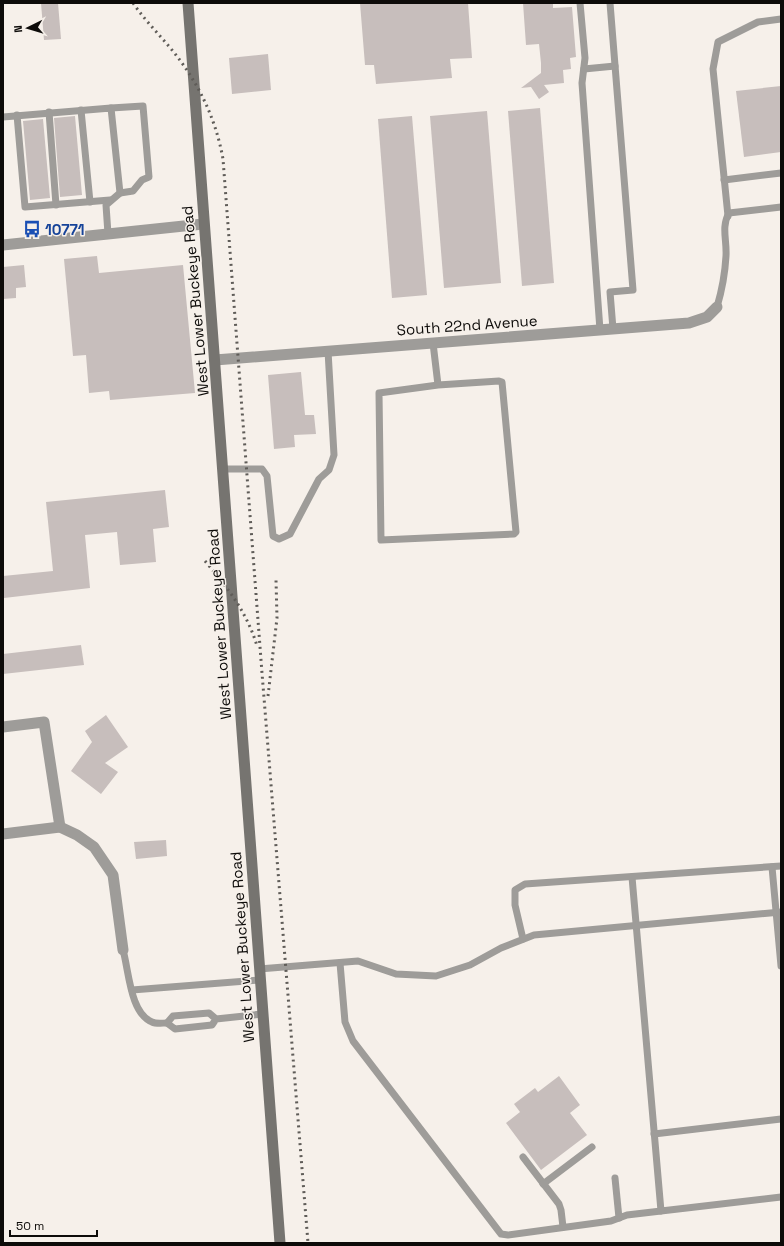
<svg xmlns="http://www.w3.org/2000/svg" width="784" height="1246" font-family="'Space Grotesk',sans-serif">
	<rect width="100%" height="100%" fill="#f6f0ea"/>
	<!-- building -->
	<g fill="#c7bebc">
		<polygon points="41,3 58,3 61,39 44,40"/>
		<polygon points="360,3 468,3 472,58 450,59 452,78 376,84 374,65 365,65"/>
		<polygon points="523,3 553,3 553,8 572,7 576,57 570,58 571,69 563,70 564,83 544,85 549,92 539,99 531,87 521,88 541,73 541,63 539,44 526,45"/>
		<polygon points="268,54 271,90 232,94 229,58"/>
		<polygon points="781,86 781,152 744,157 736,91"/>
		<polygon points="540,108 554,283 522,286 508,111"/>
		<polygon points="487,111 501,283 444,288 430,116"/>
		<polygon points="75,116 82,195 60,197 54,118"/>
		<polygon points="412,116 427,295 392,298 378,119"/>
		<polygon points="43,119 50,198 30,200 23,121"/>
		<polygon points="97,256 99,273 183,265 195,393 110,400 109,391 89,393 86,355 73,356 64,259"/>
		<polygon points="24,265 26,287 16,288 16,298 3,299 3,267"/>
		<polygon points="301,372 305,415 314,415 316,434 294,435 295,447 274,449 268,375"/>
		<polygon points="165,490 169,527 153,529 156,562 120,565 117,532 85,535 90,588 4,598 3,576 53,571 46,502"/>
		<polygon points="81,645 84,665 3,674 3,654"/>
		<polygon points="106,715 128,747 105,763 118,772 101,794 71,771 92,742 85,731"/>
		<polygon points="166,840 167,856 136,859 134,842"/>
		<polygon points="559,1076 580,1105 570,1113 587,1135 541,1170 506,1123 520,1112 514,1104 535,1088 538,1092"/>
	</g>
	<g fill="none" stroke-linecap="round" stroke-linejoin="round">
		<!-- service -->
		<g stroke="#9e9c99" stroke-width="7">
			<polyline points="580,3 585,58 582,83 600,330"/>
			<polyline points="610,3 633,290 610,292 613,329"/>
			<polyline points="584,69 615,66"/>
			<polyline points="111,108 143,106 149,177 142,180 133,191 120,193"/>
			<polyline points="81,110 90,202"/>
			<polyline points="49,112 56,205"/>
			<polyline points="17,115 25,207 110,200"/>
			<polyline points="3,117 111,108 120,193 106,205 108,234"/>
			<polyline points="724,180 781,173"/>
			<polyline points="728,216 713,69 718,42 758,22 781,19"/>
			<path d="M717,307C722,290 725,274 726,256C727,240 721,227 729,213L781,207"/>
			<polyline points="433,343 438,385 499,381 502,382 516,532 514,534 381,540 379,393 438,385"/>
			<polyline points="223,469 262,469 267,476 273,536 279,539 290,534 319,479 329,470 334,455 328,351"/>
			<polyline points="772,867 781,966"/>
			<polyline points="632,877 661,1211 781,1197"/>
			<polyline points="523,939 515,905 515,890 525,884 781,866"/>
			<path d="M123,950C129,971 130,1013 152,1022C156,1024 162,1023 167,1023"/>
			<polyline points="340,963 345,1022 353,1041 501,1234 508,1235 611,1221 627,1215 661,1211"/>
			<polyline points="259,969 358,961 396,974 436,976 470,965 501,948 534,935 781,912"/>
			<polyline points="132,990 260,980"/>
			<polyline points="216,1019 209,1013 173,1016 167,1023 175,1029 212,1025 216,1019 262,1014"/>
			<polyline points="654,1134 781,1119"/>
			<polyline points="523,1157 559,1204 561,1210 563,1227"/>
			<polyline points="615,1178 619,1218"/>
			<polyline points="543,1184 592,1147"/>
		</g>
		<!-- minor -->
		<g stroke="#9e9c99" stroke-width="11">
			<polyline points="215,360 689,323 707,317 717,307"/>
			<polyline points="3,727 44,722 60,827"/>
			<polyline points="3,834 60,827 77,835 94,847 113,875 123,950"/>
		</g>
		<!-- tertiary -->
		<polyline stroke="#9e9c99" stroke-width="11" points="3,245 203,224"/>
		<!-- secondary -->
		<polyline stroke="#767470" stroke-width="11" points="188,3 280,1243"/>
		<!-- rail -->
		<g stroke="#5f5c58" stroke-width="3" stroke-dasharray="2 4" stroke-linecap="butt">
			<path d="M133,3C146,22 162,37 176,55C200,86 216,120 223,159L262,673L308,1243"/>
			<path d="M205,561C227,587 247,612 257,646"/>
			<polyline points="268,696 277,618 276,580"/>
		</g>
	</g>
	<!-- icons -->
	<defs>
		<g id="bus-bare" transform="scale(1.38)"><path d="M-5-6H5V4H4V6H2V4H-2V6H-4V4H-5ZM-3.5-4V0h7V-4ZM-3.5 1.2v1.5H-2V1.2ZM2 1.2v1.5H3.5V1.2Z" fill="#1a4fb4" stroke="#f6f0ea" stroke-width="2.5" paint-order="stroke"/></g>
	</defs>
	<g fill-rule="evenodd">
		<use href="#bus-bare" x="32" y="229"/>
	</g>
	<g text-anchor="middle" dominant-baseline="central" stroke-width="3" stroke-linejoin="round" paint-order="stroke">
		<!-- transit labels -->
		<g font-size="15" font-weight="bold" fill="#164399" stroke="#f6f0ea" text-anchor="start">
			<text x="45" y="229">10771</text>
		</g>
		<!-- street labels -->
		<g font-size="15" fill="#0d0b09" stroke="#f6f0ea">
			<text transform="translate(195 301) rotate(-95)">West Lower Buckeye Road</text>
			<text transform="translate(467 325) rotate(-4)">South 22nd Avenue</text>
			<text transform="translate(219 624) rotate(-94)">West Lower Buckeye Road</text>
			<text transform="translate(242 947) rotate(-94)">West Lower Buckeye Road</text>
		</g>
	</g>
	<!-- border -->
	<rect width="784" height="1246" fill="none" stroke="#0d0b09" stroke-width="8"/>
	<!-- north arrow -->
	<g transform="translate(28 28) rotate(265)" stroke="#f6f0ea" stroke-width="3" paint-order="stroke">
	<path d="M0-3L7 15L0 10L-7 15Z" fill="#0d0b09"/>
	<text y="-6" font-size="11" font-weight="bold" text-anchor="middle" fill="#0d0b09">N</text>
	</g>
	<!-- scale -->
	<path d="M10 1230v6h87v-6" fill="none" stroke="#0d0b09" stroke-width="2"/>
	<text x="16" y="1230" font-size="12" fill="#0d0b09" stroke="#f6f0ea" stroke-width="3" paint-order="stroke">50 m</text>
</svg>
